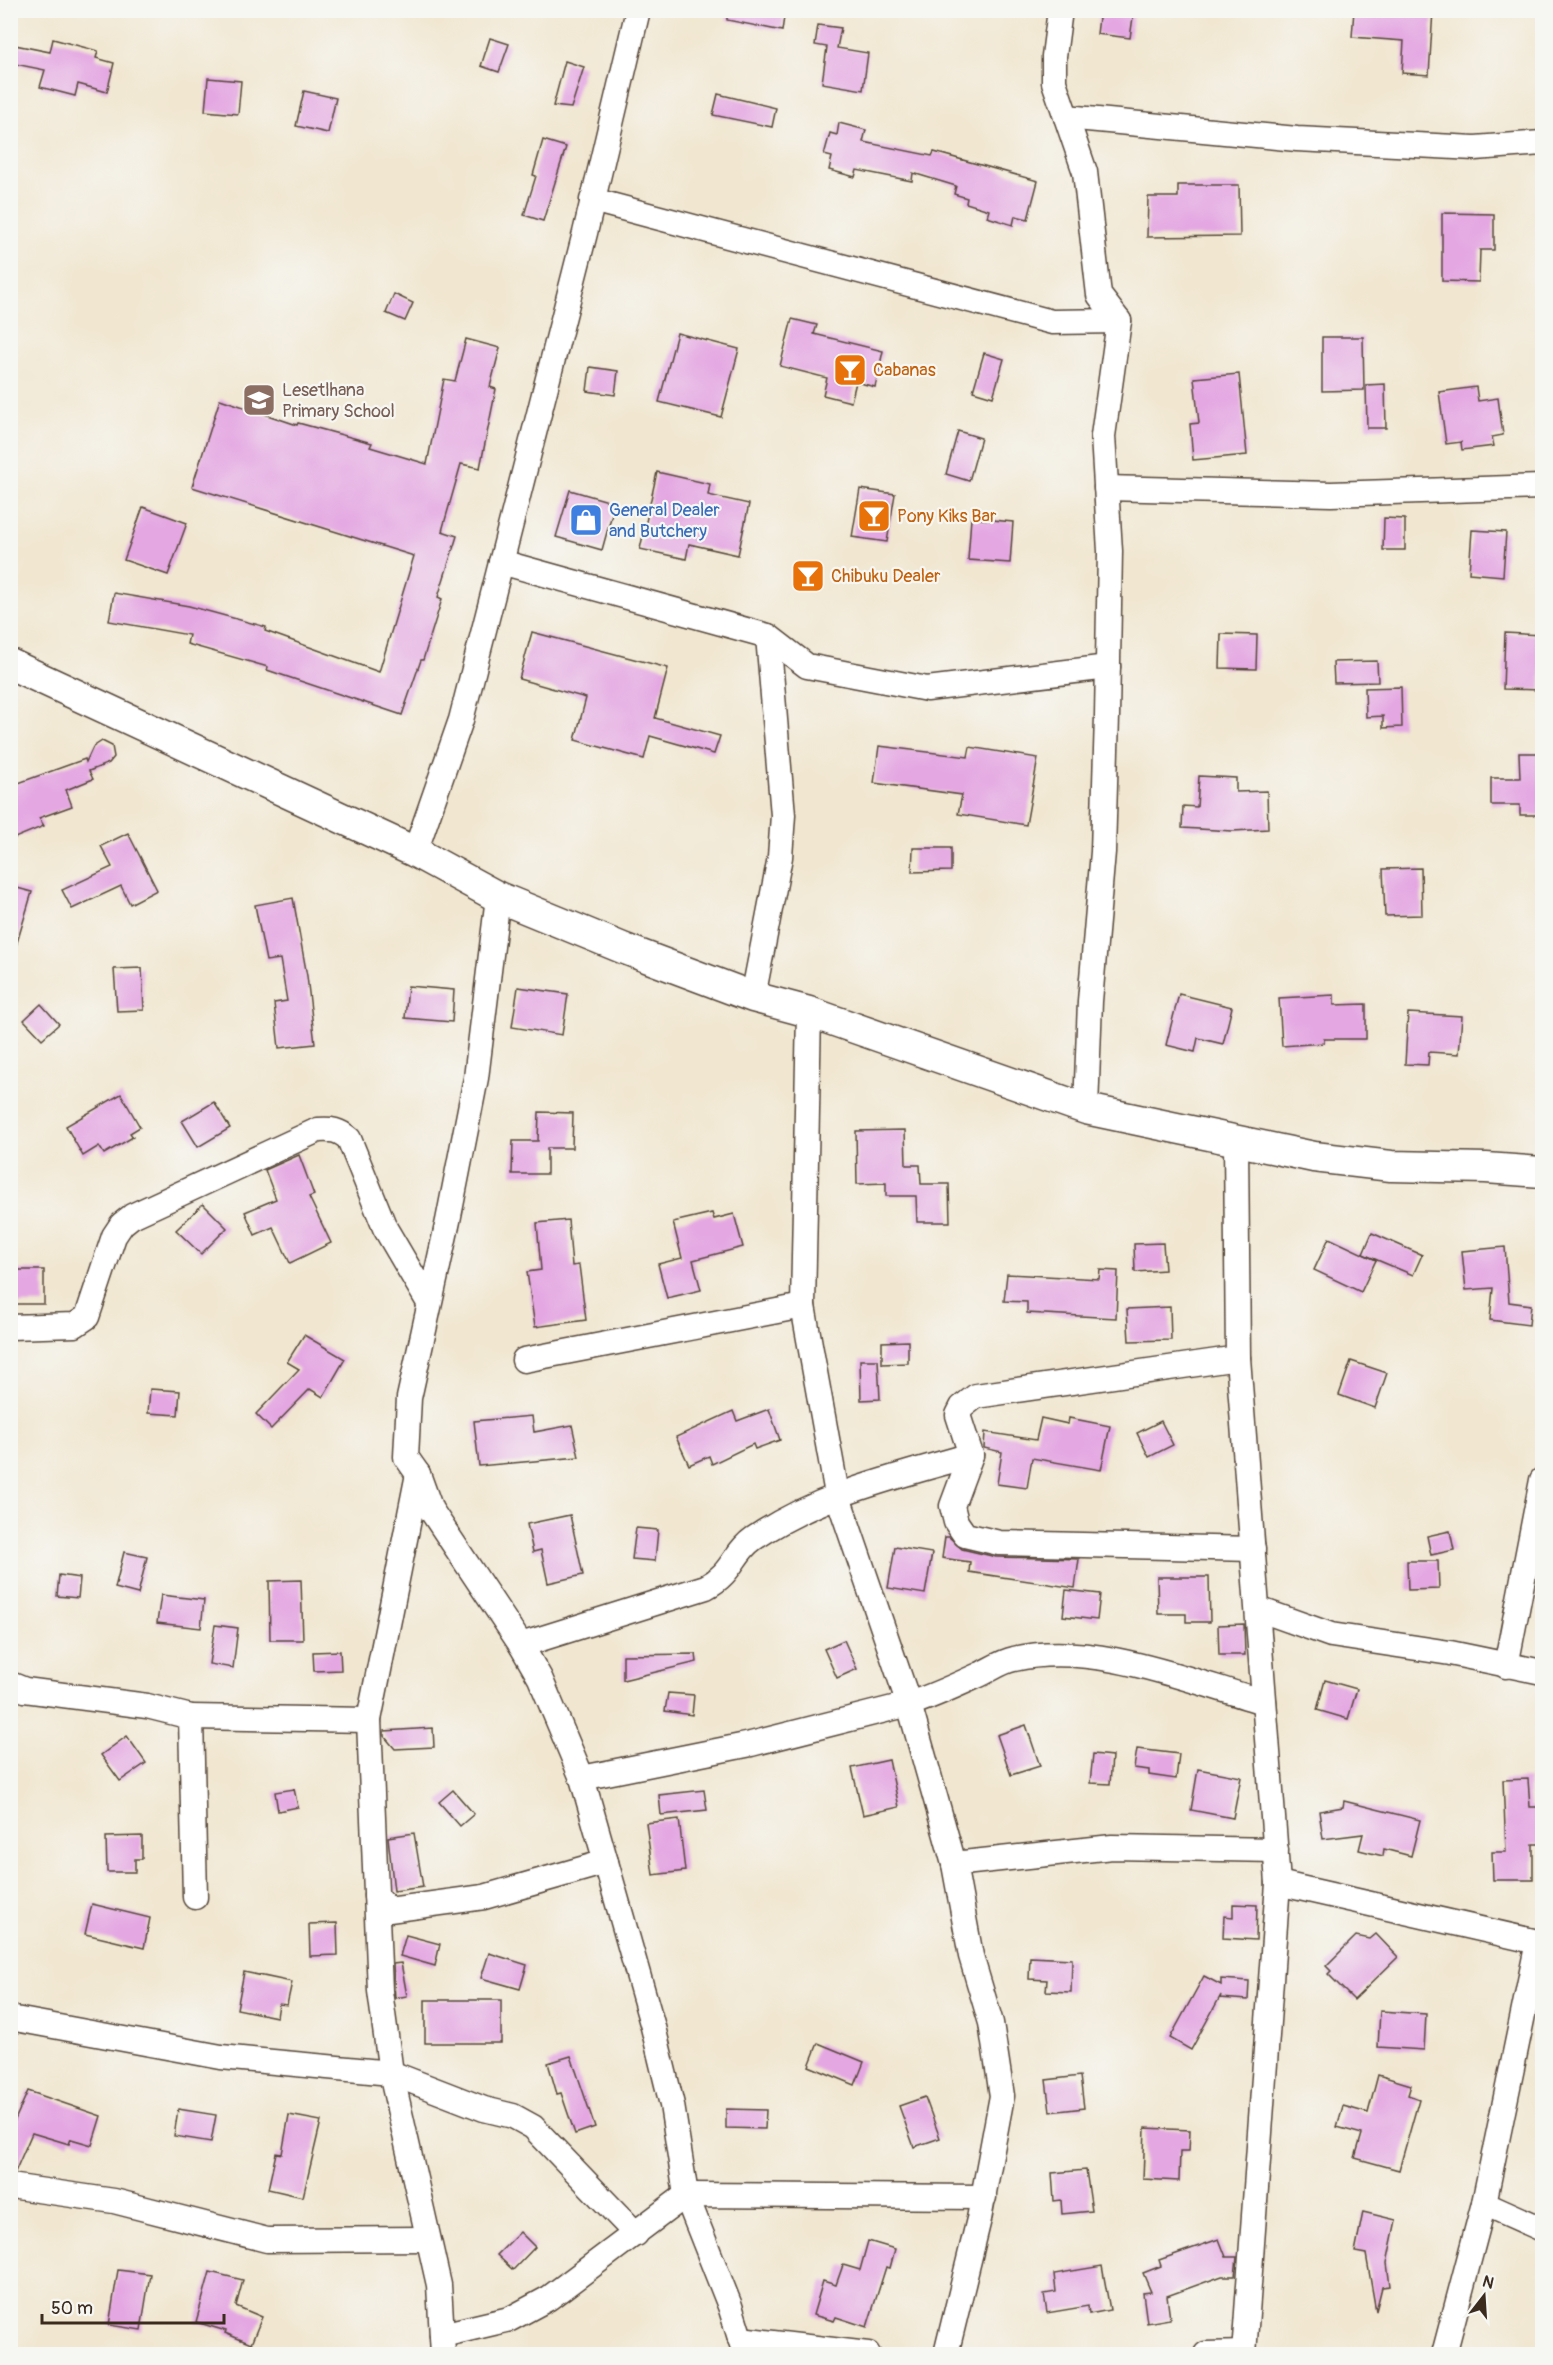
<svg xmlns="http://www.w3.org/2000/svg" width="1553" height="2365" font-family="Pangolin,sans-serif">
	<rect width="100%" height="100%" fill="#f6f6f2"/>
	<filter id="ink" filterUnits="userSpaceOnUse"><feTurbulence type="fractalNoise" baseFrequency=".0167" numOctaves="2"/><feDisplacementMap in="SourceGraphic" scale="12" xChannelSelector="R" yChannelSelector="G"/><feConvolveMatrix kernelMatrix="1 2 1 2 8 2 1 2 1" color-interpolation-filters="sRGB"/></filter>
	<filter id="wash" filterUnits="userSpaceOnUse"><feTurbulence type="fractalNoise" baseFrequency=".008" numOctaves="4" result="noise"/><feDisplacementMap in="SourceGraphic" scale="24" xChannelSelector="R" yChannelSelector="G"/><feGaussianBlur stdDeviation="1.35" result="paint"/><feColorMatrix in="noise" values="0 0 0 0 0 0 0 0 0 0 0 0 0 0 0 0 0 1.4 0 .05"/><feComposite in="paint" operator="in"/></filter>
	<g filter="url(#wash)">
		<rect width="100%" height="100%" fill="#f1e7d1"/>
		<g id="blocks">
			<!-- building -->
			<g fill="#e4a7e2">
				<polygon points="727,10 785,10 782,31 727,20"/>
				<polygon points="1100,10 1134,10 1130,38 1097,34"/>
				<polygon points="1354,10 1433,10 1429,75 1402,73 1404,41 1352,37"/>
				<polygon points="818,25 841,28 837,48 868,53 863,90 822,83 827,47 815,45"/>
				<polygon points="490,38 509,44 499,72 481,66"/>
				<polygon points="53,39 98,51 96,58 114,63 107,92 78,84 75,96 40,87 45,70 10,63 10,44 50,52"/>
				<polygon points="565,61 584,67 571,108 553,106"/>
				<polygon points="208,78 241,81 238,114 205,111"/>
				<polygon points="304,91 336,98 328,133 296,126"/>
				<polygon points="718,94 776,108 772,127 713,115"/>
				<polygon points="839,123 866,130 863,142 932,156 934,152 1038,181 1028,219 1015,216 1013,225 987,217 989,210 966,203 967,198 954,194 956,186 913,173 912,181 857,170 855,177 829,170 832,157 824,155 830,133 837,135"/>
				<polygon points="543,140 566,147 543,221 524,215 536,176 533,175"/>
				<polygon points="1178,185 1239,185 1240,236 1147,237 1148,197 1178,197"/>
				<polygon points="1442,213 1494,214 1494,250 1480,250 1479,282 1442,281"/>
				<polygon points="394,294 413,303 405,321 386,313"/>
				<polygon points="792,319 817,325 814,334 883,351 875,387 856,382 851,402 823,395 827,378 780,366"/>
				<polygon points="677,333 739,349 721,417 659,402"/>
				<polygon points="1322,337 1363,337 1364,390 1322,391"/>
				<polygon points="466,339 500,348 490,387 496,389 480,468 461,464 442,531 457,536 438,597 442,599 423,660 421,660 402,715 267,670 268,667 187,644 189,635 109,621 114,593 189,606 266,627 265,631 379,672 414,556 192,487 220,399 297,425 298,423 372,443 370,447 427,464 444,379 455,381"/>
				<polygon points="984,353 1004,359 993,397 973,391"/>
				<polygon points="590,367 618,371 615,395 587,391"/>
				<polygon points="1239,374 1247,455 1193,460 1190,424 1199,423 1194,378"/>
				<polygon points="1385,384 1386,428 1367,428 1366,385"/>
				<polygon points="1476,387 1478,401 1498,398 1503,435 1492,437 1494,446 1462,450 1461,442 1446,444 1439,392"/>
				<polygon points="958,431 981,438 969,481 946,474"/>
				<polygon points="657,472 710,484 708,495 749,504 738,555 689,544 686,559 640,549"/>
				<polygon points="860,489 895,494 887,542 852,537"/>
				<polygon points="570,490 615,503 602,550 556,537"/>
				<polygon points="143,507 187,523 168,575 124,560"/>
				<polygon points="971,518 1013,522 1010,563 968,560"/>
				<polygon points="1384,518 1405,519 1405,550 1383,550"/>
				<polygon points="1472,530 1506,532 1503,576 1469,573"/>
				<polygon points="532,632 668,668 655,718 720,736 714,754 650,736 644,759 575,740 586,698 519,679"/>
				<polygon points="1505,633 1542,635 1541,690 1503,689"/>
				<polygon points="1221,634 1257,635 1256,669 1220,668"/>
				<polygon points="1377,661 1378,682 1334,683 1333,662"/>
				<polygon points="1401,687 1402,727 1383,728 1383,716 1366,717 1365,688"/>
				<polygon points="102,741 112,746 114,757 109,763 89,771 93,779 66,790 72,806 39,818 44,826 10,840 10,786 85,759 86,762 93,747"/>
				<polygon points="879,746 968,757 970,747 1038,758 1026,825 958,814 962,795 874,783"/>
				<polygon points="1519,753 1542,753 1542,815 1520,815 1520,805 1491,805 1491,778 1520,778"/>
				<polygon points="1199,776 1236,778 1236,792 1267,791 1268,829 1233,831 1182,828 1183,806 1197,807"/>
				<polygon points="128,833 157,890 130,904 121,886 72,909 62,890 112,867 101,846"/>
				<polygon points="913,848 951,848 951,871 912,872"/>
				<polygon points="1421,868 1422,915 1385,916 1383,869"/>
				<polygon points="10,886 32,892 16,946 10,946"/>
				<polygon points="293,898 307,976 315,1044 279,1048 274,1003 287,1001 280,959 266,961 255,905"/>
				<polygon points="142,968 144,1010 117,1011 114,969"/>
				<polygon points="408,986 454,990 452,1022 405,1018"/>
				<polygon points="518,987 568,994 562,1035 512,1027"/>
				<polygon points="1179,994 1232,1007 1223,1044 1198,1038 1195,1052 1166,1045"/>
				<polygon points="1334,995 1334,1005 1366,1004 1366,1039 1324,1039 1324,1043 1282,1046 1279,998"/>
				<polygon points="41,1004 59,1024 42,1039 24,1020"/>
				<polygon points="1408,1013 1462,1016 1459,1054 1429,1052 1428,1065 1405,1064"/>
				<polygon points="121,1094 140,1127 130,1133 133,1137 104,1154 99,1146 83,1156 66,1126"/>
				<polygon points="214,1102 230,1128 198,1147 182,1121"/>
				<polygon points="539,1112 573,1113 572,1148 547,1148 547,1174 512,1174 513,1141 538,1141"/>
				<polygon points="905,1130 906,1165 920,1165 921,1184 949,1184 950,1222 917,1222 916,1196 886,1196 886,1183 857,1184 856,1131"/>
				<polygon points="299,1155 314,1195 309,1197 331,1243 290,1263 273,1227 255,1235 245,1212 276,1199 265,1170"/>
				<polygon points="203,1204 227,1228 201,1254 176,1230"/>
				<polygon points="712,1213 714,1219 734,1214 743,1247 693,1260 701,1290 667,1298 658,1264 682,1258 673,1222"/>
				<polygon points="568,1220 572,1266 579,1265 586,1320 535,1327 527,1272 541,1270 537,1223"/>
				<polygon points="1372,1233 1422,1255 1413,1275 1363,1254"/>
				<polygon points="1329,1238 1376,1260 1361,1292 1314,1270"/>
				<polygon points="1163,1243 1165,1270 1135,1272 1134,1244"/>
				<polygon points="1505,1247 1509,1302 1531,1305 1529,1325 1490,1320 1493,1288 1466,1290 1462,1251"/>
				<rect x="10" y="1270" width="34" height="34"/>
				<polygon points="1100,1270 1118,1271 1116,1318 1027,1313 1027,1302 1004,1301 1007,1274 1099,1279"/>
				<polygon points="1170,1307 1171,1340 1129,1341 1127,1309"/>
				<polygon points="304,1335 345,1359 323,1397 310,1389 271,1429 256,1414 299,1369 287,1362"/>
				<polygon points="908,1341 908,1363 882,1364 882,1342"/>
				<polygon points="860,1360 878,1360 880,1399 861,1400"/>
				<polygon points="1351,1361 1387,1373 1375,1408 1339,1395"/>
				<polygon points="150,1389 180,1391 178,1415 148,1413"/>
				<polygon points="769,1409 780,1440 755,1449 753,1444 712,1464 709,1456 689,1465 676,1437 733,1411 737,1421"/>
				<polygon points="532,1416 534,1432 572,1425 579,1457 479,1466 474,1421"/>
				<polygon points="1041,1418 1068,1424 1069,1418 1110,1426 1101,1470 1032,1458 1027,1488 997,1484 1002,1452 984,1448 985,1432 1036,1440"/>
				<polygon points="1161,1421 1173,1445 1149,1457 1137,1433"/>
				<polygon points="570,1515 583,1575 548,1583 541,1550 533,1552 527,1524"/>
				<polygon points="636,1528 658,1530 655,1561 632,1559"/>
				<polygon points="1450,1531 1454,1550 1431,1555 1427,1536"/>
				<polygon points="945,1537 949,1537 962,1549 996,1557 1079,1559 1075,1588 969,1572 970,1562 942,1558"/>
				<polygon points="895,1547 932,1553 925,1594 888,1588"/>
				<polygon points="124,1552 147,1557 138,1594 115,1588"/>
				<polygon points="1407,1561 1438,1561 1439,1589 1408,1590"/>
				<polygon points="59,1575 80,1578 78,1598 57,1596"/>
				<polygon points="1157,1577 1209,1577 1210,1622 1186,1622 1186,1614 1158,1614"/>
				<polygon points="301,1580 303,1640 270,1640 269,1581"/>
				<polygon points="1066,1590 1100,1594 1097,1620 1063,1616"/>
				<polygon points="161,1595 204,1600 201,1628 157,1623"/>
				<polygon points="1244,1624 1245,1655 1219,1655 1218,1625"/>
				<polygon points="215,1625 238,1628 233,1668 209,1664"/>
				<polygon points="844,1640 857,1669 837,1678 824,1649"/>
				<polygon points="340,1651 341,1670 314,1671 313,1652"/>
				<polygon points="696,1654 697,1662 623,1680 623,1655"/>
				<polygon points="1325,1680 1357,1689 1348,1719 1317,1710"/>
				<polygon points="668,1693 694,1695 692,1715 665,1711"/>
				<polygon points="1026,1725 1040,1766 1011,1775 997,1735"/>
				<polygon points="433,1728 434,1747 395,1749 384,1736 384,1731"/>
				<polygon points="127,1736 146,1763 120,1781 101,1755"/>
				<polygon points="1137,1749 1179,1754 1176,1779 1149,1775 1149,1770 1134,1768"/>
				<polygon points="1093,1754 1112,1756 1110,1784 1090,1783"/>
				<polygon points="889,1760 899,1807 863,1815 852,1768"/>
				<polygon points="1198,1769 1241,1777 1233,1818 1191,1810"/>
				<polygon points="1528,1779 1530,1807 1542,1807 1542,1844 1533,1844 1533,1880 1493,1880 1492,1852 1506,1852 1503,1780"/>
				<polygon points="294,1789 298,1807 278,1811 275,1792"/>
				<polygon points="453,1790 474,1814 460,1826 439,1802"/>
				<polygon points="704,1790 707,1810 661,1815 659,1795"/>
				<polygon points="1344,1801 1420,1820 1411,1856 1384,1849 1383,1856 1359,1850 1363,1834 1323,1839 1319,1811 1343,1807"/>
				<polygon points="679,1819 685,1871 653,1875 646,1823"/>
				<polygon points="414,1833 423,1887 394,1891 388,1837"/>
				<polygon points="142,1836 142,1859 135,1859 135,1872 107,1872 106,1837"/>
				<polygon points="92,1904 150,1918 144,1948 85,1934"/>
				<polygon points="1233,1904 1257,1905 1256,1940 1223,1938 1224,1916 1233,1917"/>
				<polygon points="337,1923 338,1955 310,1956 309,1924"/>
				<polygon points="1376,1934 1398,1957 1354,2000 1328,1974 1331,1971 1326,1966 1356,1936 1370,1939"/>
				<polygon points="406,1935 440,1944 435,1966 400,1956"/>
				<polygon points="489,1953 527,1965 520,1989 481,1978"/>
				<polygon points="1030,1957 1072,1959 1071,1992 1046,1991 1047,1980 1029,1979"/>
				<polygon points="401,1963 407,1996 395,1998 393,1964"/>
				<polygon points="244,1972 292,1982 287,2005 279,2004 277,2017 237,2009"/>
				<polygon points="1204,1976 1221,1985 1221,1979 1249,1981 1248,2000 1220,1998 1221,1995 1191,2050 1170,2038"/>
				<rect x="425" y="2000" width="76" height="43"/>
				<polygon points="1380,2011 1426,2014 1424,2050 1378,2047"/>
				<polygon points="818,2043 864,2062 855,2085 809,2066"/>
				<polygon points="571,2056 595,2127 575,2134 561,2093 557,2094 548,2063"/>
				<polygon points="1378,2075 1411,2085 1408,2095 1419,2099 1399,2170 1355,2158 1362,2134 1337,2127 1343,2106 1368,2113"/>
				<polygon points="1080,2076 1084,2108 1050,2112 1046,2080"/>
				<polygon points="28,2091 101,2116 92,2145 71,2139 69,2144 32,2133 15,2172 10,2172 10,2131"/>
				<polygon points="925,2097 940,2138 914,2147 899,2106"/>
				<polygon points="178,2109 216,2115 211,2142 174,2136"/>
				<polygon points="726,2109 766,2110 765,2129 726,2128"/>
				<polygon points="289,2115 321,2121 303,2197 268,2189 276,2153 282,2154"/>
				<polygon points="1145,2128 1190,2130 1189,2151 1180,2151 1179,2181 1143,2179"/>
				<polygon points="1086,2170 1092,2211 1062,2214 1061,2200 1054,2201 1052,2173"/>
				<polygon points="1363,2212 1396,2220 1387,2263 1390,2286 1382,2287 1376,2311 1366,2254 1355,2252"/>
				<polygon points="520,2232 535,2247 513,2270 497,2255"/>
				<polygon points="1219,2239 1226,2257 1237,2257 1235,2276 1222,2276 1167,2296 1170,2319 1147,2323 1143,2293 1151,2292 1143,2273 1161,2266 1159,2260"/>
				<polygon points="868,2241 895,2249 890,2268 886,2267 867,2327 836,2317 834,2321 813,2315 823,2281 836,2285 843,2265 860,2270"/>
				<polygon points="1102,2266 1110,2310 1089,2314 1088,2306 1047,2313 1044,2294 1056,2292 1054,2274"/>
				<polygon points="118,2270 150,2274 141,2330 109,2325"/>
				<polygon points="210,2272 243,2280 236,2306 262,2317 251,2344 225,2333 226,2331 196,2322"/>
			</g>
		</g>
	</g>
	<g filter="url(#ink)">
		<use href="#blocks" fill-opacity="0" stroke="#564639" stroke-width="1.5"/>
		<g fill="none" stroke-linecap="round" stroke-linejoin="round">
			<!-- minor casing -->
			<g stroke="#564639" stroke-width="27">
				<g id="minor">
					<polyline points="1060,10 1054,56 1054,82 1085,172 1099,295 1119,321 1103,436 1110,551 1107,716 1103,852 1090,1001 1086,1109"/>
					<polyline points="1066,117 1297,139 1475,148 1542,143"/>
					<polyline points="592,200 1052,322 1119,321"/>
					<polyline points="1106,488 1331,494 1542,487"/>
					<polyline points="501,562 768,636 783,815 780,857 753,997"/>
					<polyline points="768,636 807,666 927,689 1108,667"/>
					<polyline points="415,852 461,720 585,233 638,10"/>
					<polyline points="498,897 476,1078 448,1221 409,1398 406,1457 418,1474 431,1510 521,1645 540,1678 582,1778 653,2027 672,2105 686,2195 730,2306 745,2354"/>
					<polyline points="809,1012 803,1306 837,1494 909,1704 954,1864"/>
					<polyline points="1236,1142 1238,1358 1278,1883 1244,2354"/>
					<path d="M10,1327L75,1325L87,1317L114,1236L122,1224L132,1216L318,1130C332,1129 339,1130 349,1139L385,1228L429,1303"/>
					<polyline points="1238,1358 976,1396 962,1407 958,1415 971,1455 952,1506 956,1522 965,1535 999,1543 1253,1549"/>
					<polyline points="524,1360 803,1306"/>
					<polyline points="418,1474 369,1720 380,1991 391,2073 439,2285 443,2354"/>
					<polyline points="1258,1609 1331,1635 1450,1653 1542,1672"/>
					<path d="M521,1645L706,1587C733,1573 733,1553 753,1539C819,1494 896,1477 971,1455"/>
					<polyline points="1506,1666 1542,1480"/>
					<polyline points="10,1684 25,1690 147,1706 191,1717 195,1897"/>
					<polyline points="191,1717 369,1720"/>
					<path d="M582,1778L751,1744L909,1704C934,1696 957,1685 981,1674C991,1669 1003,1661 1014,1659C1092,1640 1190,1681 1264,1702"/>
					<polyline points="1278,1883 1542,1943"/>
					<polyline points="376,1896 389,1910 484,1897 606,1862"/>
					<polyline points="10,2018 221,2057 391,2073 484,2109 513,2116 533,2127 636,2234"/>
					<polyline points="10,2186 114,2201 267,2240 428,2239"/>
					<polyline points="1484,2203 1542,2229"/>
					<polyline points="442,2335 510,2319 549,2298 686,2195 984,2197"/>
					<polyline points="740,2339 868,2354"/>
					<polyline points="946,2354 979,2219 1002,2096 991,2023 971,1956 954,1864 1112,1847 1276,1850"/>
					<polyline points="1206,2354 1244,2353"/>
					<polyline points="1444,2354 1484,2203 1538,1942"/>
				</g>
			</g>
			<!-- tertiary casing -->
			<g stroke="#564639" stroke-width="33">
				<polyline id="tertiary" points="10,664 415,852 498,897 625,949 753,997 809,1012 1086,1109 1314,1157 1391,1166 1486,1168 1542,1172"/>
			</g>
			<!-- minor -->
			<use href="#minor" stroke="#fff" stroke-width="24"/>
			<!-- tertiary -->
			<use href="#tertiary" stroke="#fff" stroke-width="30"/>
		</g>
	</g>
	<!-- icons -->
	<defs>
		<g id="bar-square" transform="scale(1.725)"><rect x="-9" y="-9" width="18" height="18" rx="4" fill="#e8710a" stroke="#f6f6f2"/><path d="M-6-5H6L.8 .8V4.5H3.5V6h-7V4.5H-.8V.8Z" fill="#fff"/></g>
		<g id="school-square" transform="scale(1.725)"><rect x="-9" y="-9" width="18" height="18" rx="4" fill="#8d6e63" stroke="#f6f6f2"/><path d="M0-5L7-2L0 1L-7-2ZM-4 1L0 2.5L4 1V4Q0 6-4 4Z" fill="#fff"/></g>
		<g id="shop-square" transform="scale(1.725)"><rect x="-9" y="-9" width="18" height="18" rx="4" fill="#3f7fe0" stroke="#f6f6f2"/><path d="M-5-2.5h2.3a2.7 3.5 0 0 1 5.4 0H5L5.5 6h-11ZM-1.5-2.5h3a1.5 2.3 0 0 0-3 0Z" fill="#fff"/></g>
	</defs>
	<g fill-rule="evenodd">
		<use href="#bar-square" x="850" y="370"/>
		<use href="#school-square" x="259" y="400"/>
		<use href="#bar-square" x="874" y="516"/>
		<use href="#shop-square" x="586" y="520"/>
		<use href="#bar-square" x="808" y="576"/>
	</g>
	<g text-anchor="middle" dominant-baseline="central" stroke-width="4.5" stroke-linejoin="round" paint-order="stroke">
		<!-- food labels -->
		<g font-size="18" fill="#c56008" stroke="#f6f6f2" text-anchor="start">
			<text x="873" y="370">Cabanas</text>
			<text x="897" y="516">Pony Kiks Bar</text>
			<text x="831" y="576">Chibuku Dealer</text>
		</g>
		<!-- education labels -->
		<g font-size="18" fill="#785e54" stroke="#f6f6f2" text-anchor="start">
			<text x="282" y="390">Lesetlhana<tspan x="282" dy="21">Primary School</tspan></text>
		</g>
		<!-- shop labels -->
		<g font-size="18" fill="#366cbe" stroke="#f6f6f2" text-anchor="start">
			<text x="609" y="510">General Dealer<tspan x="609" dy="21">and Butchery</tspan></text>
		</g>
	</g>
	<!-- margin -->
	<rect width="1553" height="2365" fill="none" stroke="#f6f6f2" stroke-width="36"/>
	<!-- north arrow -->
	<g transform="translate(1484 2296) rotate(17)" stroke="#f6f6f2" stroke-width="4.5" paint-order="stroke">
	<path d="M0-4.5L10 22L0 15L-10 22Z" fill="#3b2a1e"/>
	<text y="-9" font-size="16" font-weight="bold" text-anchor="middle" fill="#3b2a1e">N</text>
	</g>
	<!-- scale -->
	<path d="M42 2314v9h182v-9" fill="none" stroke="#3b2a1e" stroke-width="3"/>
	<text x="51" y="2314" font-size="18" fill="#3b2a1e" stroke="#f6f6f2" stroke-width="4.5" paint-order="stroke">50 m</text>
</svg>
